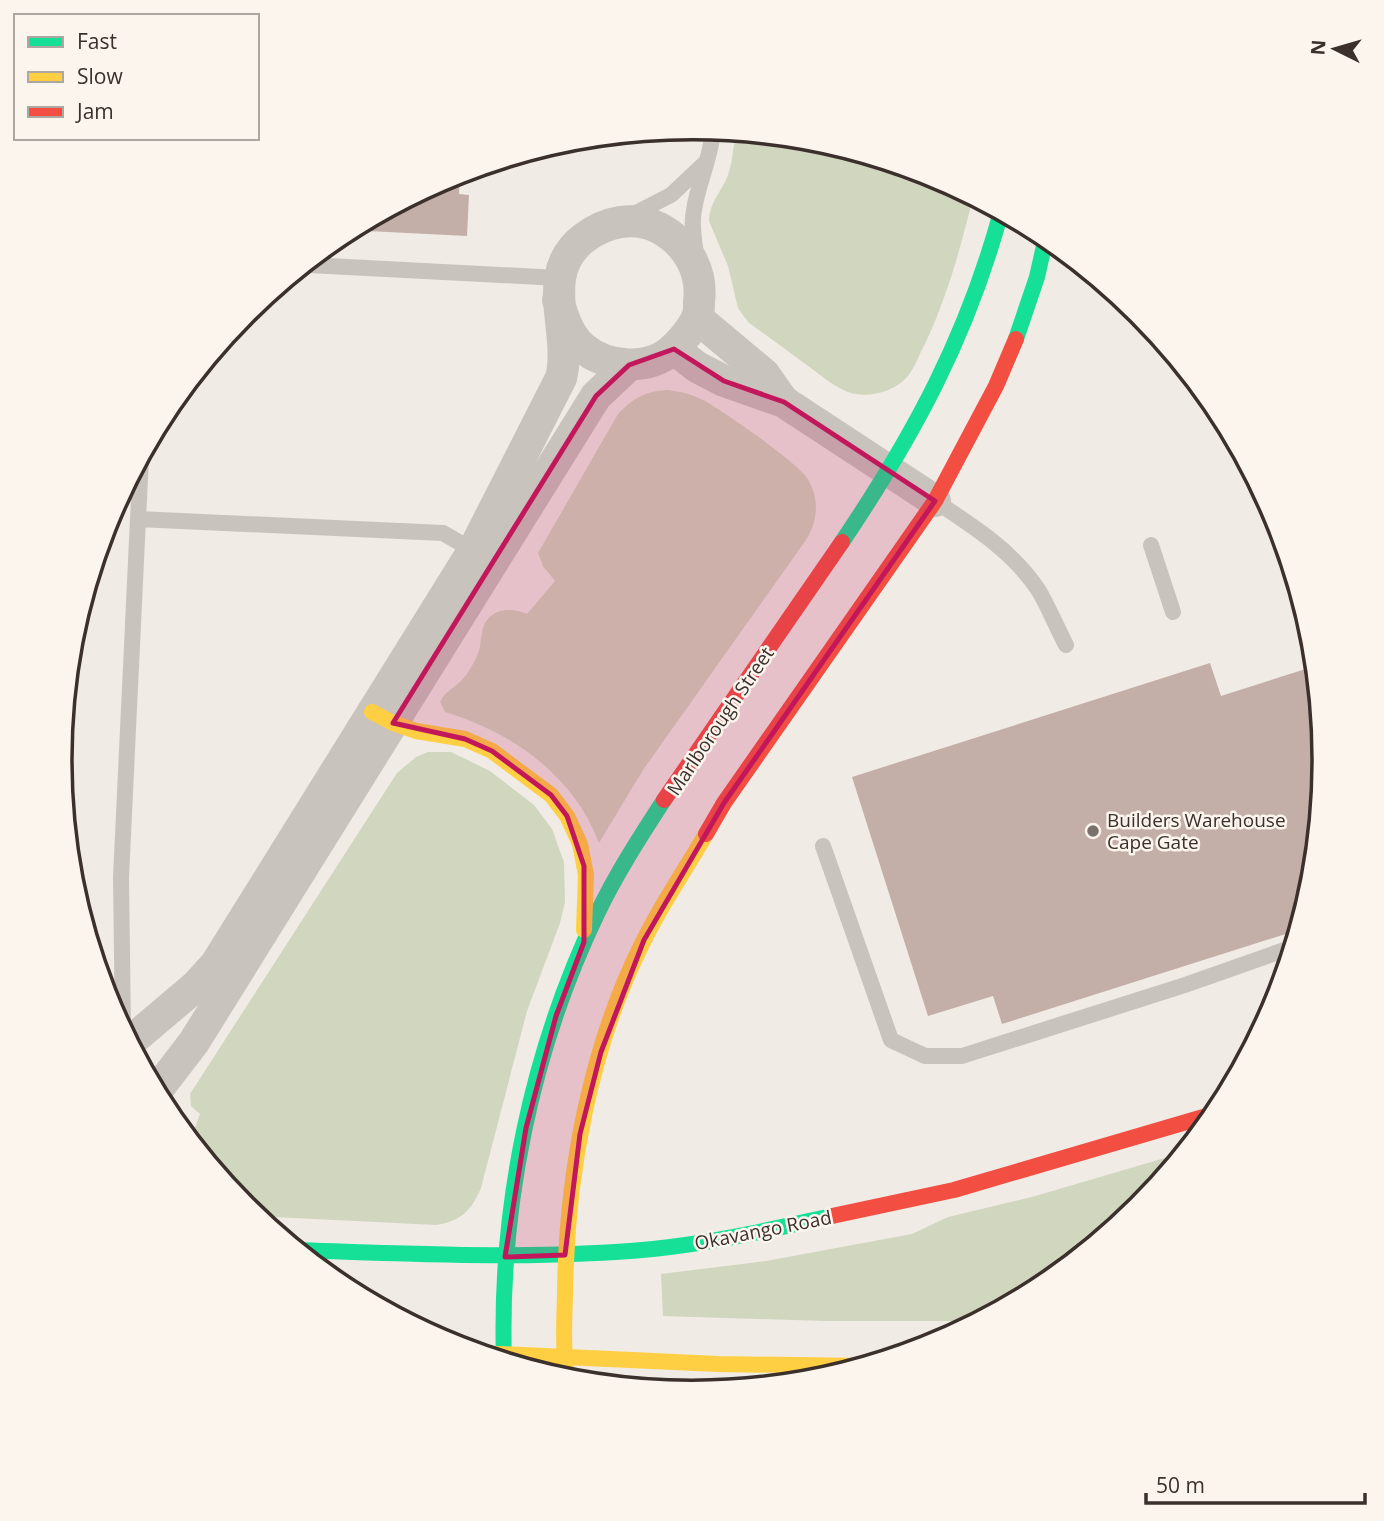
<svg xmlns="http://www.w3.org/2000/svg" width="1384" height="1521" font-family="'Open Sans',sans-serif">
	<rect width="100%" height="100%" fill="#f0ebe5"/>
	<!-- green -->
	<g fill="#d1d6bf">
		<path d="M747,133L816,140L934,176L973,197C961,247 947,297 925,344C919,354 915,368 907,377C894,392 867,399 848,392C834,387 821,375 808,366C788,351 768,337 748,322L738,308L728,266L709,221C709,205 719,194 726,180C732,166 733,151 735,136Z"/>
		<path d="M667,390C679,391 692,394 703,400C721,409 799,464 807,478C820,498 818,521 806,540L643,770L599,843C574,776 512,732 445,712L440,702C445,690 459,686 466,675C471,668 476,659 479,651C481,643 481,633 484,625C492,608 512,607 527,614L555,581L543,566L538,553L618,414C632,399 645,391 667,390Z"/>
		<path d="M428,752H451L490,771L534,805L552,829L564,862L565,902L560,923L527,1011L481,1188C471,1211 461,1221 436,1225L254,1216L244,1207L190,1141L200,1114L191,1106L190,1094L397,773L416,757Z"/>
		<polygon points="1185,1152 1139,1208 1043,1287 979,1321 824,1321 663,1316 661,1274 766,1261 912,1234 948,1217 1032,1197"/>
	</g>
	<!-- building -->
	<g fill="#c3afa7">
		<polygon points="460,173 459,194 469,195 467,236 348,230 450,176"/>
		<polygon points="1210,663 1221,696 1315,666 1324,761 1312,884 1298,930 1002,1024 993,996 928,1016 852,777"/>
	</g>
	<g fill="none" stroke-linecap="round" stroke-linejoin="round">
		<!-- lane -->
		<g stroke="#c9c3be" stroke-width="16">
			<polyline points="630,216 671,195 705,163"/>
			<path d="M696,254C694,240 691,225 694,210C698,183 711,158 713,130"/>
			<polyline points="309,265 559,278"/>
			<path d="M935,501C974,527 1013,551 1039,591C1049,608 1057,628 1066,645"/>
			<polyline points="138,519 141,457"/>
			<polyline points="1151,545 1173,612"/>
			<polyline points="823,846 891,1040 925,1056 962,1056 1185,985 1293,947"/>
			<polyline points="123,1030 121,877 138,519 443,533 476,552"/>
		</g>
		<!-- street -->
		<g stroke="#c9c3be" stroke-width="32">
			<polyline points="697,318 764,374 783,401"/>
			<polyline points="674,349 697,367 724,381 784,402 935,501"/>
			<path d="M138,1035L196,986L216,964L473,551L561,378C573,331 537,274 584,238C605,222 634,215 659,228C687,243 703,271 699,302C699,307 699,314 697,318C693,327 682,341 674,348C650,372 606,368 582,347C568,334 563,317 558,300"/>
			<polyline points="161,1085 194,1042 596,396 629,365"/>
		</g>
		<!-- fast -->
		<g stroke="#16e098" stroke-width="16">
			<polyline points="1016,339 1037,277 1046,237"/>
			<path d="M842,542C914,435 967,337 1001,212"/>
			<path d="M296,1250C415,1254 534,1260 653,1249C714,1243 773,1229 832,1216"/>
			<path d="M504,1361C499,1208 531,1052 597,914C616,874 640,837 664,800"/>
		</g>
		<!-- slow -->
		<g stroke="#ffcf43" stroke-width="16">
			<polyline points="372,712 393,723 416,731 465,739 492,751 551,795 567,816 580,844 586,875 584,930"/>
			<polyline points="478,1353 718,1364 864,1366"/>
			<path d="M567,1380C563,1352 564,1324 565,1295C566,1176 590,1046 644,940C662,903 686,869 706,834"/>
		</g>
		<!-- jam -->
		<g stroke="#f24e42" stroke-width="16">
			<polyline points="664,800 842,542"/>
			<polyline points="706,834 724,803 935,501 996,386 1016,339"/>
			<polyline points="832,1216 954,1190 1217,1113"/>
		</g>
	</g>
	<!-- marked area -->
	<path fill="#c2185b" fill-opacity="0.2" stroke="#c2185b" stroke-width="5" stroke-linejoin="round" d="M674,349L724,381L784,402L935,501L724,803L644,940L601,1052L580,1134L565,1255L505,1257L526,1128L556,1016L584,942V866L567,816L551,795L492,751L465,739L393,723L596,396L629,365Z"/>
	<!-- markers -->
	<circle fill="#7a716c" stroke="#fbf5ee" stroke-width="2.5" cx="1093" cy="831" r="7"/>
	<g text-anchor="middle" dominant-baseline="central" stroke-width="5" stroke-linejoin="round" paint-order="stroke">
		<!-- street labels -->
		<g font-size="19" fill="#3b302b" stroke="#fbf5ee">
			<text transform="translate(720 721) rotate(-56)">Marlborough Street</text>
			<text transform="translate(763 1230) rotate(-11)">Okavango Road</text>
		</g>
		<!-- poi labels -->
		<g font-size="19" fill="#3b302b" stroke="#fbf5ee" text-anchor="start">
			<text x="1107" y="820">Builders Warehouse<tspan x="1107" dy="22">Cape Gate</tspan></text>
		</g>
	</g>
	<!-- crop -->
	<path d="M0 0H1384V1521H0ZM72 760a620 620 0 1 1 1240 0a620 620 0 1 1-1240 0Z" fill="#fbf5ee" fill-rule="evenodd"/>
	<path fill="none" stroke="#3b302b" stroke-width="3.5" d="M72 760a620 620 0 1 1 1240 0a620 620 0 1 1-1240 0Z"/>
	<!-- legend -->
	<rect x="14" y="14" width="245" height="126" fill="#fbf5ee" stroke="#aea6a0" stroke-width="2"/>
	<rect x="28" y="37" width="35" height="10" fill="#16e098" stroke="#aea6a0" stroke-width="2"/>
	<text x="77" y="49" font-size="21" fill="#3b302b">Fast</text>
	<rect x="28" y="72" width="35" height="10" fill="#ffcf43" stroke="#aea6a0" stroke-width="2"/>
	<text x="77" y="84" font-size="21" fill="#3b302b">Slow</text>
	<rect x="28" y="107" width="35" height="10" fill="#f24e42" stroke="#aea6a0" stroke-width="2"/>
	<text x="77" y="119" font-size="21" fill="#3b302b">Jam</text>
	<!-- north arrow -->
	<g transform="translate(1335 49) rotate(275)" stroke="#fbf5ee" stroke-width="5" paint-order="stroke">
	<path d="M0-5L12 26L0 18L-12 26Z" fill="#3b302b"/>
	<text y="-10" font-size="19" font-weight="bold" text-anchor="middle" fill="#3b302b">N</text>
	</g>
	<!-- scale -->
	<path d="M1146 1493v10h219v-10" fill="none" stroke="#3b302b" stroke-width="3.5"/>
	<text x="1156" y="1493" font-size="21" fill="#3b302b" stroke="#fbf5ee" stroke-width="5" paint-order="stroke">50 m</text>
</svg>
